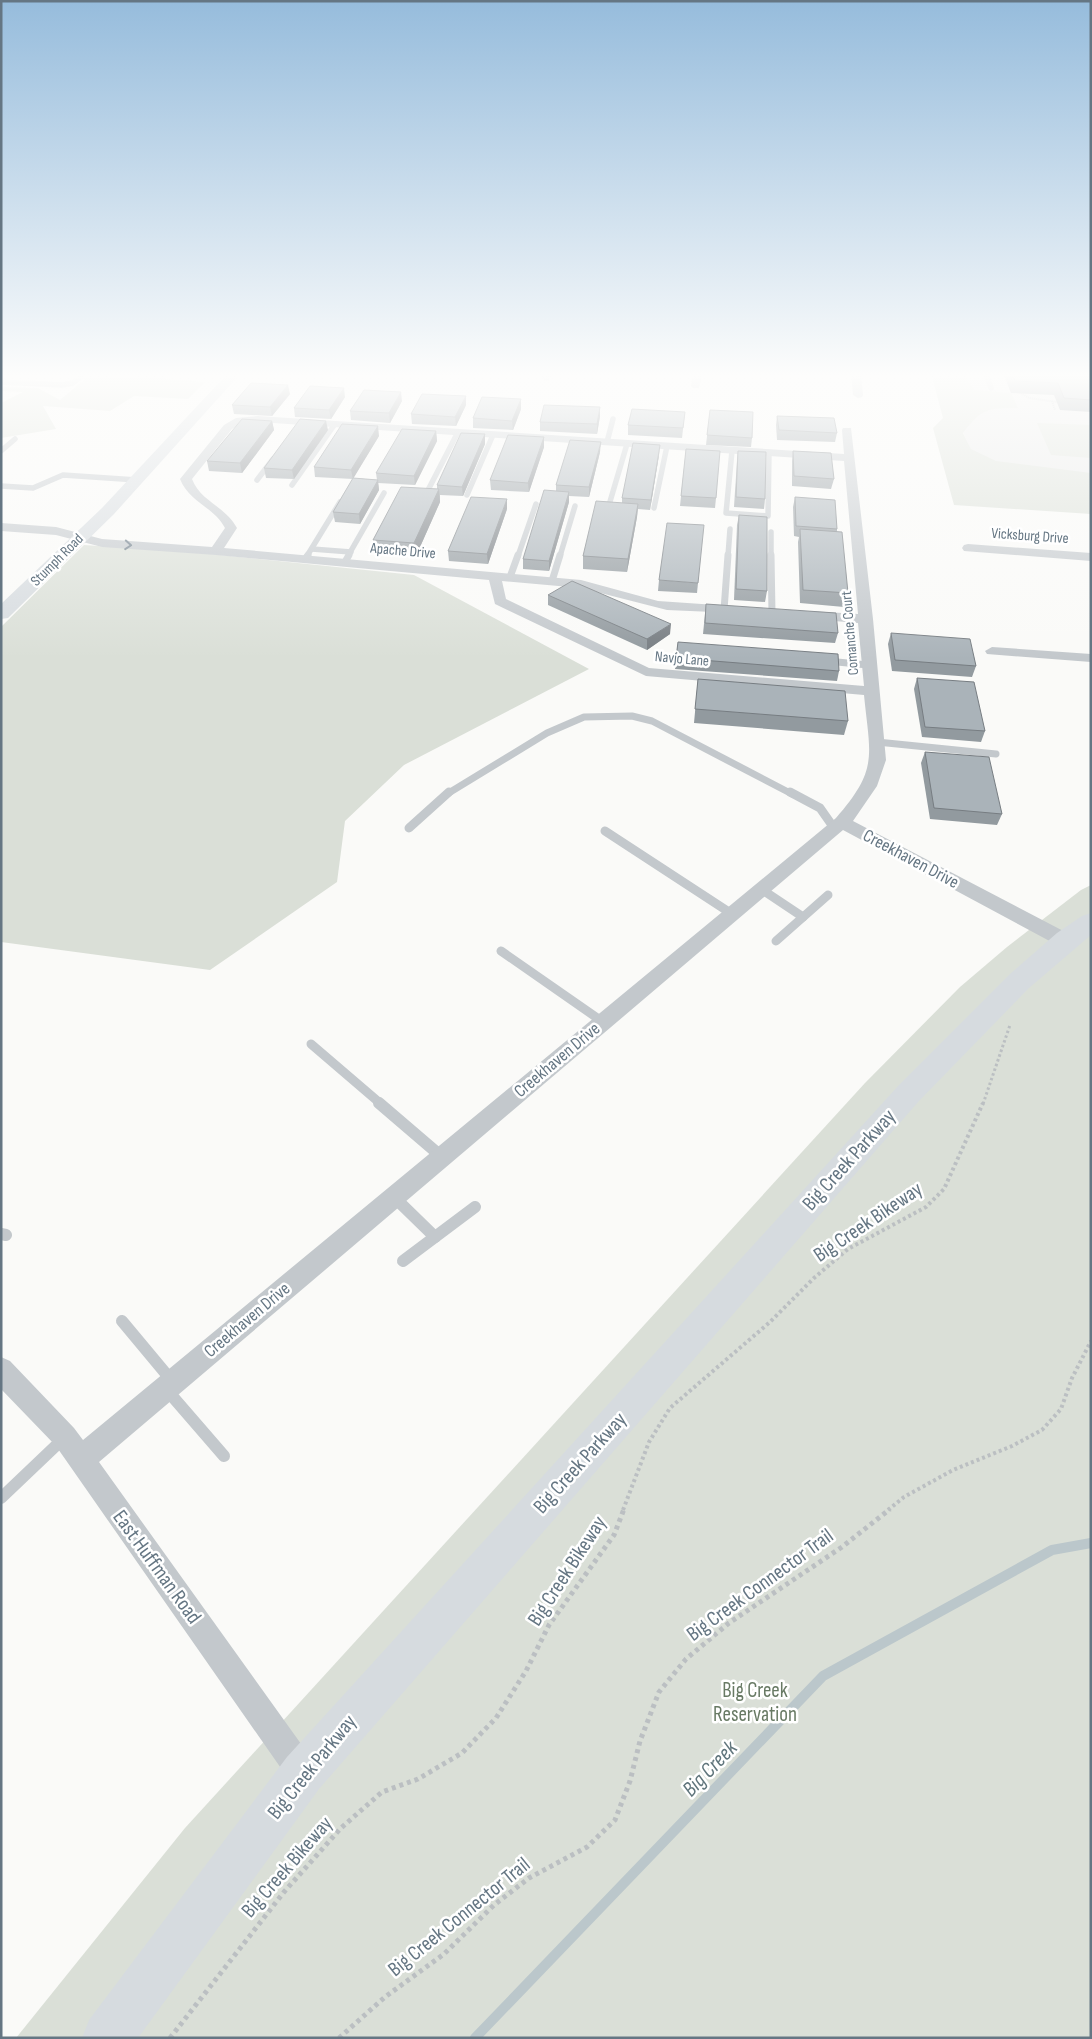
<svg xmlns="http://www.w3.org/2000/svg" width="1092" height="2039" font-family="'Sofia Sans Condensed',sans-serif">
	<rect width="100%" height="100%" fill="#fafaf8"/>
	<!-- built -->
	<polygon fill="#e8e9e9" points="936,373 1091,373 1091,497 988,487"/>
	<!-- green -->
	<g fill="#dadfd7">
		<polygon points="138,373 158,373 167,379 205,382 188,399 134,396 110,411 43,406 56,429 1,438 1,403 23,392 1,391 1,387 38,388 60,400 90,375 130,378"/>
		<path d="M931,373H962L974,390L1011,393L1018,408C988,408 982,408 963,433L971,449L996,461L1091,473V514L954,505L933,428L943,418Z"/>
		<polygon points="1037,423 1091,425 1091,458 1051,455"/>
		<polygon points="84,545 211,554 414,575 589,669 404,765 345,821 337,882 210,970 1,942 1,627"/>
		<polygon points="1091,885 1091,2038 16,2038 185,1828 865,1083 960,987 1007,947 1081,890"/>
	</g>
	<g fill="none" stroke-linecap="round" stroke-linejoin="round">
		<!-- stream -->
		<polyline stroke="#bbc7cb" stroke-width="10" points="475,2038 823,1676 1052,1550 1091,1543"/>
		<!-- path-far3 -->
		<g stroke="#bbbfc2" stroke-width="2" stroke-dasharray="1 1" stroke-linecap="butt">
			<polyline points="1016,390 1029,398 1057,402"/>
			<polyline points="1052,401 1055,410"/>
		</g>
		<!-- path-far2 -->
		<polyline stroke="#bbbfc2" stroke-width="3" stroke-dasharray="2.5 2.5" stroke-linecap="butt" points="983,1104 1010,1025"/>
		<!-- path-far1 -->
		<g stroke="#bbbfc2" stroke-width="4" stroke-dasharray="3 3" stroke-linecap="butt">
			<polyline points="623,1510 649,1442 670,1408 770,1322 814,1278 848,1249 926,1207 944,1189 983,1103"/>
			<polyline points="888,1510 904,1497 953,1470 1012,1446 1042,1430 1061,1409 1072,1378 1091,1341"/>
		</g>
		<!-- path -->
		<g stroke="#bbbfc2" stroke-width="5" stroke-dasharray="4 4" stroke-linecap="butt">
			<polyline points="170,2038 284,1892 341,1828 382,1792 418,1779 462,1753 496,1718 526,1671 549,1625 614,1535 624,1509"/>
			<polyline points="339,2038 385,1997 444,1954 494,1905 529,1878 587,1847 615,1820 630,1781 640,1741 659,1692 686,1659 729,1623 842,1547 890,1509"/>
		</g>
		<!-- lane-far3 -->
		<g stroke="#c3c8cc" stroke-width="5.5">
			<polyline points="986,373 991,388"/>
			<polyline points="1,382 62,385 73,383 85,373"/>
			<polyline points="607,442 613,419"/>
			<polyline points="1,451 15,439"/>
			<polyline points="732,451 726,513 768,516 769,453"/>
			<polyline points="257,480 273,459"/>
			<polyline points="292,485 335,424"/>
			<polyline points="1,486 33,488 63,475 137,480"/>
			<polyline points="427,492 458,432"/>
			<polyline points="467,495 493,435"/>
			<polyline points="609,505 627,444"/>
			<polyline points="654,508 667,446"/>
			<polyline points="771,532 771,556"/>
			<polyline points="312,549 351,552"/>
			<polyline points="307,556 340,502"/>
			<polyline points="348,556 384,493"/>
			<polyline points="518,556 536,504"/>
			<polyline points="560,556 575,506"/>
			<polyline points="728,556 730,529"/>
		</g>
		<!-- lane-far2 -->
		<g stroke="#c3c8cc" stroke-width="7">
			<polyline points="771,555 772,613"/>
			<polyline points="305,559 308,555"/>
			<polyline points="345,562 349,555"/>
			<polyline points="510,577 518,555"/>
			<polyline points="552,581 560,555"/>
			<polyline points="724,610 728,555"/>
			<polyline points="827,661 868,665"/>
			<polyline points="877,742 996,754"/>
			<polyline points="447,794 547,733 584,717 632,716 652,721 792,794"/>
		</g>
		<!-- lane-far1 -->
		<g stroke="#c3c8cc" stroke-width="9">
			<polyline points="790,792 820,808 834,828"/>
			<polyline points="409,828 449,792"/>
			<polyline points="605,831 732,914"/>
			<polyline points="761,889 803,917"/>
			<polyline points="776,941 828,895"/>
			<polyline points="501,951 603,1022"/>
			<polyline points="311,1044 381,1104"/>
		</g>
		<!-- lane -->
		<g stroke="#c3c8cc" stroke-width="12">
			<polyline points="379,1103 442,1157"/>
			<polyline points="394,1197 435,1237"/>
			<polyline points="1,1234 6,1235"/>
			<polyline points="403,1261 475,1207"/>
			<polyline points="122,1321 172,1381"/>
			<polyline points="166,1389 224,1456"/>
			<polyline points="1,1498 64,1438"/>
		</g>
		<!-- street -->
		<g fill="#c3c8cc" fill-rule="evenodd">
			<polygon points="543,373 553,373 549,380 546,381 541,378"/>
			<polygon points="693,373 703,373 699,388 693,388 691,386"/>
			<polygon points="851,373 861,373 863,395 862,397 858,398 853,395"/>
			<path d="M258,416L844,454L842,430L843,428H851L873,619L886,760L877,786L853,821L1071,935L1073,940L1071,945L1064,947L1057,945L843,830L99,1462L314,1762L319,1773L314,1784L303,1789L292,1784L56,1446L1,1389V1357L10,1361L74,1428L83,1440L836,818C879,769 870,756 864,695L646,676L495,604L489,580L216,555L102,547L56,535L1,531V523L56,527L102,539L212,547L225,528C214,507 189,502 180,479L224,425L236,418ZM258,422L844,461L858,614L810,611L803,615L810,619L858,623L864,686L649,668L506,599L502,581L581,588L667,610L736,613L738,610L736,607L731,606L658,601L581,580L224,548L237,528C225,506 200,501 192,479L232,429L242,423Z"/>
			<polygon points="968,544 1091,553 1091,561 964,551 962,548 964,545"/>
			<polygon points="992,647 1091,654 1091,662 987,654 985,651"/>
		</g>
		<!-- secondary -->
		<g fill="#d6dbdf" fill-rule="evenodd">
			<polygon points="228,373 241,373 114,514 8,618 1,619 1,604 102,508"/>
			<polygon points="1091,913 1091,935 1029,988 919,1101 319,1789 138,2038 82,2038 89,2020 287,1757 899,1085 1010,974 1057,933 1082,916"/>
		</g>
	</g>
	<!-- wall -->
	<g fill="#929a9f">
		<polygon points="1003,373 1091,373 1091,412 1060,410 1054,395 1011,393"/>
		<polygon points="290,394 272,416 234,414 232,405"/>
		<polygon points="345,397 331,419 295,417 294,408"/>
		<polygon points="402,401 390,423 351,420 350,411"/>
		<polygon points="466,405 456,426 412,424 411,414"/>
		<polygon points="521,409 513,430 473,428 473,418"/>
		<polygon points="710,410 752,438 751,447 706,445"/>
		<polygon points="685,412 682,438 628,435 628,425"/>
		<polygon points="600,416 597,434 540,431 540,422"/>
		<polygon points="777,416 837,433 835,442 777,440 776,425"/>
		<polygon points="272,421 274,430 242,473 209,471 207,461"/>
		<polygon points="328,430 294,479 266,478 264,468"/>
		<polygon points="436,431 437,441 415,485 378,483 379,490 360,524 335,522 333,512 353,479 315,477 314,467 379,436 353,478 377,480 376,473"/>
		<polygon points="485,434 485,444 463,496 440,495 440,502 416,556 375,553 373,540 437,489 437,485"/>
		<polygon points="544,437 544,447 529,492 491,490 490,480"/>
		<polygon points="686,449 716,498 715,508 680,506"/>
		<polygon points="738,451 765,499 764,509 734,507 737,460"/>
		<polygon points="793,451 834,479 831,489 792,486 792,461"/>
		<polygon points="600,452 589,497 569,496 569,502 549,571 523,569 523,559 556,491 556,485"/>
		<polygon points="659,455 650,510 638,509 637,517 627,572 583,569 583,556 622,503 622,498"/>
		<polygon points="795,497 837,529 837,532 848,593 844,607 800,603 798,542 799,537 794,536 793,507"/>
		<polygon points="507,509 488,564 449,561 448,551"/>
		<polygon points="739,515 767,591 765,602 734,600 737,525"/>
		<polygon points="659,580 698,583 697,593 658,591"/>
		<polygon points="548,595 670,634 647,650 548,605"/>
		<polygon points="706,604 838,633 835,643 703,634"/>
		<polygon points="891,633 976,666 972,677 892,671 888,644"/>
		<polygon points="678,642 839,671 837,681 675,669"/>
		<polygon points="917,678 985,731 981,742 922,737 914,689"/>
		<polygon points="698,679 848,721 844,735 694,723"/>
		<polygon points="925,752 1002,814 997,825 930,819 921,763"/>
	</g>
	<!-- shaded-wall -->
	<g fill="#777d82">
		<polygon points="288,385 290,394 272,416 270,407"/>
		<polygon points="344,388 345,397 331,419 329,410"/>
		<polygon points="401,392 402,401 390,423 389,413"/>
		<polygon points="466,396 466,405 456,426 455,417"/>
		<polygon points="521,399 521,409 513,430 512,421"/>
		<polygon points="600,407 600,416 597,434 597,424"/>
		<polygon points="272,421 274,430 242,473 240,463"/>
		<polygon points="326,421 328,430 294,479 292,470"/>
		<polygon points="378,426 379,436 353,479 351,470"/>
		<polygon points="436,431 437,441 415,485 414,476"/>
		<polygon points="485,434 485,444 463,496 462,487"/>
		<polygon points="544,437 544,447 529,492 528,483"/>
		<polygon points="601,442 600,452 589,497 589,487"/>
		<polygon points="660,445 659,455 650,510 651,500"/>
		<polygon points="378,480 379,490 360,524 359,514"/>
		<polygon points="439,489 440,502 416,556 414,543"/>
		<polygon points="569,492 569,502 549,571 549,561"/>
		<polygon points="507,499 507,509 488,564 487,554"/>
		<polygon points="638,504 637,517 627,572 628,559"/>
		<polygon points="671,624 670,634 647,650 647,639"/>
	</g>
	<!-- building -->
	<g fill="#aab3b9" stroke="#777d82">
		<polygon points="1012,373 1091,373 1091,400 1064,398 1058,383 1015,381"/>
		<polygon points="251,383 288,385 270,407 232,405"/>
		<polygon points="310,386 344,388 329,410 294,408"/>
		<polygon points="364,390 401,392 389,413 350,411"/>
		<polygon points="422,394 466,396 455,417 411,414"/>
		<polygon points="482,397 521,399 512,421 473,418"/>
		<polygon points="544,405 600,407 597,424 540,422"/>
		<polygon points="632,409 685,412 683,428 628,425"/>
		<polygon points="710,410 753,412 752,438 707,435"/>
		<polygon points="777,416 834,418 837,433 779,430"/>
		<polygon points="242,419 272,421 240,463 207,461"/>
		<polygon points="300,419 326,421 292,470 264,468"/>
		<polygon points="342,424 378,426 351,470 314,467"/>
		<polygon points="402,429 436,431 414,476 376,473"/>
		<polygon points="461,433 485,434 462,487 437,485"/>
		<polygon points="508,435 544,437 528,483 490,480"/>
		<polygon points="570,440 601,442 589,487 556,485"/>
		<polygon points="633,443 660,445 651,500 622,498"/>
		<polygon points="686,449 720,451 716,498 681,496"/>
		<polygon points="738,451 766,452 765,499 736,497"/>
		<polygon points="793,451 831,453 834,479 794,476"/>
		<polygon points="353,478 378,480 359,514 333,512"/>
		<polygon points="401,487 439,489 414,543 373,540"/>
		<polygon points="544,490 569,492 549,561 523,559"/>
		<polygon points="471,497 507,499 487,554 448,551"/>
		<polygon points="795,497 835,500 837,529 796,526"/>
		<polygon points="596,501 638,504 628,559 583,556"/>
		<polygon points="739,515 767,517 767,591 736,589"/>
		<polygon points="667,523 704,525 698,583 659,580"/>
		<polygon points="800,529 842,532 848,593 803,590"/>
		<polygon points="572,581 671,624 647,639 548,595"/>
		<polygon points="706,604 836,613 838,633 705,623"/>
		<polygon points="891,633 970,639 976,666 895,660"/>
		<polygon points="678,642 838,654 839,671 676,658"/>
		<polygon points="917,678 974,682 985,731 925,727"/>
		<polygon points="698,679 845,691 848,721 695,709"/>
		<polygon points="925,752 989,757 1002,814 934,808"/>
	</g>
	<!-- one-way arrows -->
	<defs><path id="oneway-chevron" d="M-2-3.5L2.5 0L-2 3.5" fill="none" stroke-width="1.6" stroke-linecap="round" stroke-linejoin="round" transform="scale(1.25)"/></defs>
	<use stroke="#6a7a87" href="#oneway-chevron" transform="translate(128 545) rotate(4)"/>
	<!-- sky -->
	<linearGradient id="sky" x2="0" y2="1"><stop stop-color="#96bcdc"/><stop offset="0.57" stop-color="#fdfdfc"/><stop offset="1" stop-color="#fdfdfc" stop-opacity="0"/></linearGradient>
	<rect width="1092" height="659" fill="url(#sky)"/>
	<g text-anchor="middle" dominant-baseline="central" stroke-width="5" stroke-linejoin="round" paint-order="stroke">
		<!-- far-street labels -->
		<g font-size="15" fill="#657683" stroke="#fff">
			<text transform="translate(1030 536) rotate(4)">Vicksburg Drive</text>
			<text transform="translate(403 551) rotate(5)">Apache Drive</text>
			<text transform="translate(57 560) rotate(-45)">Stumph Road</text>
			<text transform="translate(850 633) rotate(-95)">Comanche Court</text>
			<text transform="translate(682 659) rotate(5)">Navjo Lane</text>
		</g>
		<!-- street labels -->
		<g font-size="18" fill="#657683" stroke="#fff">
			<text transform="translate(911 859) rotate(28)">Creekhaven Drive</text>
			<text transform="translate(557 1060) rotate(-40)">Creekhaven Drive</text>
			<text transform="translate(247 1320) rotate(-40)">Creekhaven Drive</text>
		</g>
		<!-- near-street labels -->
		<g font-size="21" fill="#657683" stroke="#fff">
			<text transform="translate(849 1160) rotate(-48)">Big Creek Parkway</text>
			<text transform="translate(868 1222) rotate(-34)">Big Creek Bikeway</text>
			<text transform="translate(580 1463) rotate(-48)">Big Creek Parkway</text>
			<text transform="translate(157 1567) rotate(54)">East Huffman Road</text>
			<text transform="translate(567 1571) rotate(-57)">Big Creek Bikeway</text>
			<text transform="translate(760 1585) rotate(-36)">Big Creek Connector Trail</text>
			<text transform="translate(312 1767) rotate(-51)">Big Creek Parkway</text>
			<text transform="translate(287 1867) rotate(-49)">Big Creek Bikeway</text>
			<text transform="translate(459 1917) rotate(-39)">Big Creek Connector Trail</text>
		</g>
		<!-- near-park labels -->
		<g font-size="21" fill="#687a64" stroke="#fff">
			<text x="755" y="1690">Big Creek<tspan x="755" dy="24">Reservation</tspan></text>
		</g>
		<!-- near-water labels -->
		<g font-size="22" font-style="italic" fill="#60757c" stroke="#fff">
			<text transform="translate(710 1769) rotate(-46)">Big Creek</text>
		</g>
	</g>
	<!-- border -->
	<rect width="1092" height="2039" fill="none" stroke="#657683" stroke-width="5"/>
</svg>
